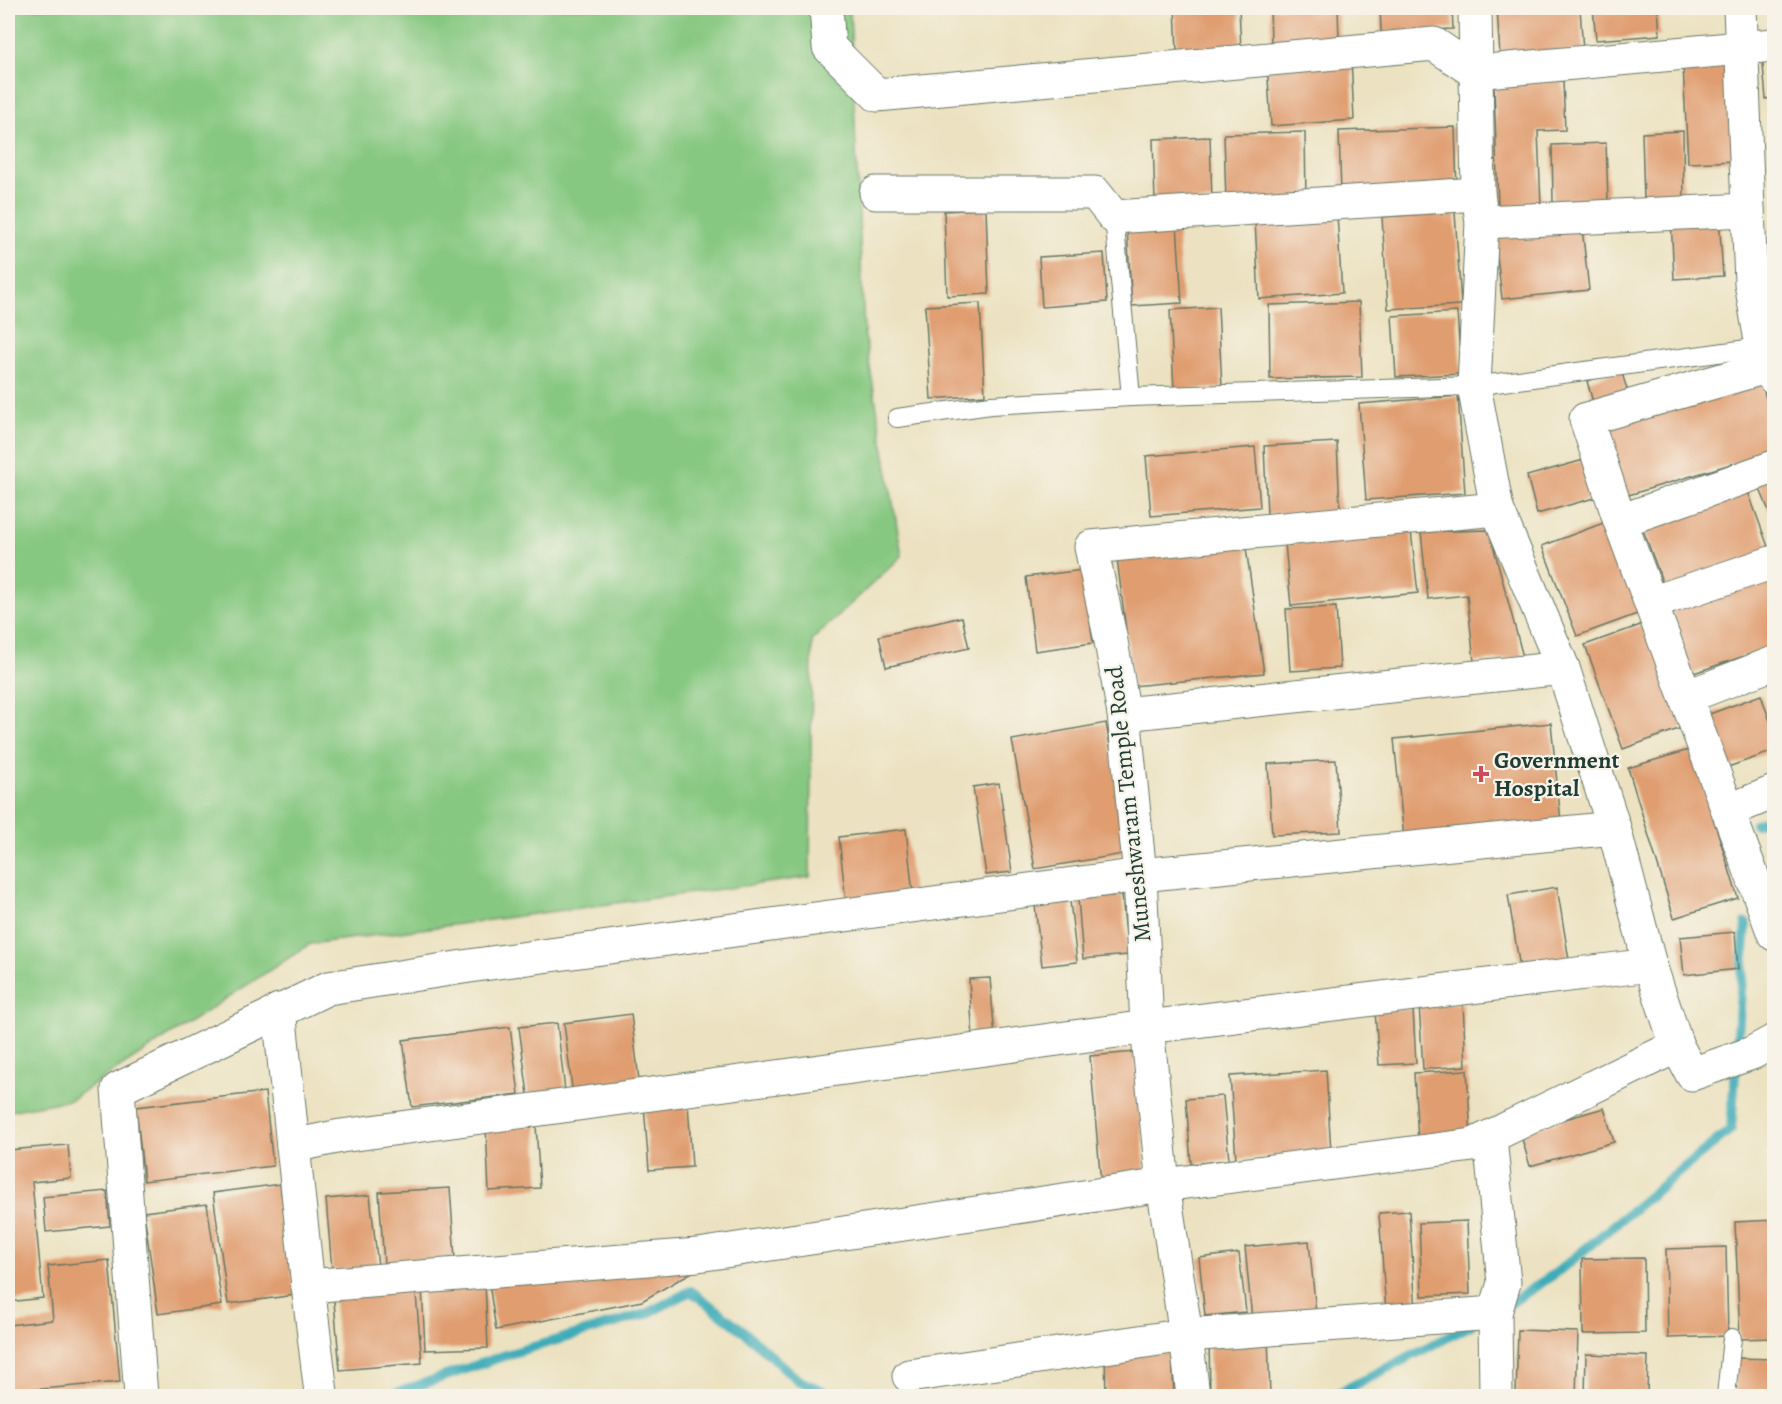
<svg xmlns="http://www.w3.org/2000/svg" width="1782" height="1404" font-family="Alegreya,serif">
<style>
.green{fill:#86c881;stroke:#52825a;stroke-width:1.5}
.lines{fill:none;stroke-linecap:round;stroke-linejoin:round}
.stream{stroke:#3cacb8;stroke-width:10}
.building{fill:#e09d70}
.lane-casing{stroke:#677765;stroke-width:20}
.street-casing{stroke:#677765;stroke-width:35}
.lane{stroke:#fff;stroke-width:18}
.street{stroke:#fff;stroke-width:33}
.poi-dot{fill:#d1495b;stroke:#f7f3e8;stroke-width:2}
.labels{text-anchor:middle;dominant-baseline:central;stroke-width:4.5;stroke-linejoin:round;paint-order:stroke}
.poi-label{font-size:24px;font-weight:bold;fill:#1f3d34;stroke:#f7f3e8;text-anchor:start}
.street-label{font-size:24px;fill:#1f3d34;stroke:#f7f3e8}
</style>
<rect width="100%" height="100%" fill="#f7f3e8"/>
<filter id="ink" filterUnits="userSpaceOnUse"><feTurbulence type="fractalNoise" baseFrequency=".0167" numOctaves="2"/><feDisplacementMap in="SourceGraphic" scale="12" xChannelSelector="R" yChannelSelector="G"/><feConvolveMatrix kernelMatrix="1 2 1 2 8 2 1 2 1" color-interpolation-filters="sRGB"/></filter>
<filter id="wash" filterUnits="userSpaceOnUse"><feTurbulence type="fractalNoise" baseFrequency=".008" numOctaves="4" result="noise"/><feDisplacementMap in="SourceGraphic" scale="24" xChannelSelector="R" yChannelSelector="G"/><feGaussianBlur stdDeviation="1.35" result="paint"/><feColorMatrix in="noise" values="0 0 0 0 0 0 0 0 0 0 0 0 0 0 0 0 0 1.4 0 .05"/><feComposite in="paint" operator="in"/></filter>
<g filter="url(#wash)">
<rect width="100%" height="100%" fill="#ece2c1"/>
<polygon class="green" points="8,8 850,8 864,332 902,556 812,640 810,877 310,944 70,1100 8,1111"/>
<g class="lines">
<g class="stream">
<polyline points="1755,824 1774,816"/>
<polyline points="1506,1306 1556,1273 1731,1129 1746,923"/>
<polyline points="388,1396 509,1354 646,1314 691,1291 741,1329 798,1380 834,1396"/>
<polyline points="1333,1396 1471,1325"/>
</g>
</g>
<g id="blocks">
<g class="building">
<polygon points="1175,8 1239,8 1241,49 1177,52"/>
<polygon points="1270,8 1338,8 1339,40 1271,42"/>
<polygon points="1380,8 1452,8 1453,29 1381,32"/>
<polygon points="1497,8 1580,8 1583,51 1500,56"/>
<polygon points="1593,8 1658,8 1660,35 1596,40"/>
<polygon points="1774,52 1774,98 1766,99 1762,53"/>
<polygon points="1351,57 1354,120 1271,126 1267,62"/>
<polygon points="1733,64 1738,161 1688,163 1683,66"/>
<polygon points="1563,81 1565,130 1538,131 1541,206 1498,207 1494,84"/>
<polygon points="1455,127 1457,191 1341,194 1339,131"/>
<polygon points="1683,131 1684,201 1644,201 1642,133"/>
<polygon points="1305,132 1306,201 1226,203 1224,134"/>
<polygon points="1210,137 1212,201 1155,203 1153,139"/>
<polygon points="1606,143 1608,201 1553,203 1552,145"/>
<polygon points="986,209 989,294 947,296 944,211"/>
<polygon points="1455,212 1461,305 1388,309 1382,217"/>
<polygon points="1337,215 1342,293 1259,299 1255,220"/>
<polygon points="1719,216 1723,276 1674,279 1671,219"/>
<polygon points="1177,224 1182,303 1132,306 1127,228"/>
<polygon points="1582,228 1589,290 1502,299 1495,238"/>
<polygon points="1104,253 1107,302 1042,307 1039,257"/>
<polygon points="1359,302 1362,377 1270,379 1269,305"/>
<polygon points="980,303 985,395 931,399 925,306"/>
<polygon points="1218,307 1222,388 1174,390 1170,310"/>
<polygon points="1457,312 1461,374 1396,377 1392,316"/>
<polygon points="1621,370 1631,402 1596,413 1587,381"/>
<polygon points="1759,375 1774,425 1774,451 1622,497 1600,423"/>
<polygon points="1458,396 1465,493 1366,500 1359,404"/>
<polygon points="1337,442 1340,511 1267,514 1264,446"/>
<polygon points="1255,447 1260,507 1151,516 1146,456"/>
<polygon points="1594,457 1605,495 1537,514 1527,476"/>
<polygon points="1774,475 1774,523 1757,482"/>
<polygon points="1746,486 1771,555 1666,592 1641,524"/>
<polygon points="1614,519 1648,610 1577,636 1542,546"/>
<polygon points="1489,530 1523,657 1474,662 1467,595 1428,599 1421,532"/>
<polygon points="1411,531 1418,593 1291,606 1285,544"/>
<polygon points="1244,534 1264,673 1133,686 1117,558"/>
<polygon points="1083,570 1093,643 1035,651 1026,577"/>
<polygon points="1774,570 1774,646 1685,676 1661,608"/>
<polygon points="1336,607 1340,668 1290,671 1286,609"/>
<polygon points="962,617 969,648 886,667 879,636"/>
<polygon points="1646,623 1684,727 1623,749 1585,645"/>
<polygon points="1761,695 1774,733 1774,751 1725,768 1707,715"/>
<polygon points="1106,723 1129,853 1035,869 1012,740"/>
<polygon points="1551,723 1561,822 1404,838 1394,739"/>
<polygon points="1692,749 1738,898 1674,918 1628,768"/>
<polygon points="1336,760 1341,832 1272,835 1268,764"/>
<polygon points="999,783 1012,872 986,875 973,787"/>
<polygon points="906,829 913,895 846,903 839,837"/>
<polygon points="1557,887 1569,960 1520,968 1508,895"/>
<polygon points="1122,895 1128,955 1083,959 1078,899"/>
<polygon points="1070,901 1077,962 1042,966 1035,905"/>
<polygon points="1735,932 1738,969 1684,975 1680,937"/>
<polygon points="990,978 995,1038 973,1039 969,979"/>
<polygon points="1463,1003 1466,1066 1423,1069 1419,1005"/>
<polygon points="1413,1009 1416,1063 1379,1065 1375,1011"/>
<polygon points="631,1014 639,1080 572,1088 564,1023"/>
<polygon points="557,1023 565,1091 528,1095 519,1027"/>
<polygon points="510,1027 519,1094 412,1107 403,1040"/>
<polygon points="1135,1052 1146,1180 1101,1184 1090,1056"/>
<polygon points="1326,1070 1331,1152 1236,1159 1230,1076"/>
<polygon points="1467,1070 1471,1137 1418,1140 1414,1073"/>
<polygon points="265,1092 273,1166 144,1181 136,1107"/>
<polygon points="1223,1096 1229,1160 1191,1164 1186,1099"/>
<polygon points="688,1102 692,1167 649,1170 644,1105"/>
<polygon points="1604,1108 1614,1142 1530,1166 1520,1132"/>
<polygon points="536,1125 540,1188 489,1191 486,1128"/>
<polygon points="68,1145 71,1178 32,1182 43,1298 8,1302 8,1150"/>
<polygon points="280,1184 295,1295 228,1304 213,1193"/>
<polygon points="450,1188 455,1259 384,1264 379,1192"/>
<polygon points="107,1191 110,1226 46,1232 43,1197"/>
<polygon points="370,1195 378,1266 332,1270 326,1199"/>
<polygon points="207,1204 222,1305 158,1314 144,1212"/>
<polygon points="1409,1211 1416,1310 1386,1312 1379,1213"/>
<polygon points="1774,1220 1774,1338 1740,1339 1735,1222"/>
<polygon points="1467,1221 1470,1294 1422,1296 1419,1223"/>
<polygon points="1309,1241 1316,1313 1252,1319 1245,1247"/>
<polygon points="1726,1247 1728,1336 1668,1338 1666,1249"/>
<polygon points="1239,1253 1246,1312 1205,1316 1199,1258"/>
<polygon points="1644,1258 1645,1333 1583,1334 1582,1259"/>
<polygon points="109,1260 120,1382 8,1392 8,1325 53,1320 48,1266"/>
<polygon points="713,1260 642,1301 496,1330 488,1277"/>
<polygon points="485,1282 488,1348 425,1350 422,1285"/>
<polygon points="415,1283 422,1363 340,1370 333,1290"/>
<polygon points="1518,1330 1578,1332 1576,1396 1516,1396"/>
<polygon points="1268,1336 1270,1396 1210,1396 1209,1337"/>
<polygon points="1172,1352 1174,1396 1106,1396 1105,1355"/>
<polygon points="1586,1354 1648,1356 1647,1396 1585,1396"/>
<polygon points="1734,1358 1774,1359 1774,1396 1735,1396"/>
</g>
</g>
</g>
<g filter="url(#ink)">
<use href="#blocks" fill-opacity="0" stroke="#677765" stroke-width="1.5"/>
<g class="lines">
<defs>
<g id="lane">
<polyline points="1114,217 1131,397"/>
<polyline points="897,418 991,405 1131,397 1474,386 1762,347"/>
<polyline points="1726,1396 1732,1338"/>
</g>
<g id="street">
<polyline points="826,8 829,47 877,95 1434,44 1475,72 1774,45"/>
<polyline points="1475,8 1478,194 1482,222 1474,386 1497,509 1563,668 1614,828 1650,965 1677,1046 1692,1074 1752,1053 1774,1041"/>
<polyline points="1740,8 1751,283 1762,347 1774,378"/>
<polyline points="876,193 1095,193 1114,217 1478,194"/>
<polyline points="1482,222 1748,210"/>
<polyline points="1770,366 1586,419 1620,521 1774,934"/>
<polyline points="1620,521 1774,467"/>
<polyline points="1651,603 1774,562"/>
<polyline points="1686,697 1774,663"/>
<polyline points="1124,714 1563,668"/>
<polyline points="1728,811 1774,792"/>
<polyline points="279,1010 293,1146"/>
<polyline points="1490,1137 1504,1283 1495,1313 1496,1396"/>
<polyline points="308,1286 293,1146 341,1136 1147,1027 1650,965"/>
<polyline points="909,1376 1186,1335 1495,1313"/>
<polyline points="321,1393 308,1286 698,1255 1163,1185 1473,1145 1677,1046"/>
<polyline points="141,1396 118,1089 328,988 476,965 1140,875 1614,828"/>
<polyline points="1193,1396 1186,1335 1163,1185 1147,1027 1140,875 1124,714 1110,636 1091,547 1497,509"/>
</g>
</defs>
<use href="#lane" class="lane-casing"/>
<use href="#street" class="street-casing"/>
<use href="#lane" class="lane"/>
<use href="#street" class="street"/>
</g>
</g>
<path class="poi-dot" d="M1478 765h6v6h6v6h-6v6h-6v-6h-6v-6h6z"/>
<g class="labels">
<g class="poi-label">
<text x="1494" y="760">Government<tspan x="1494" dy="28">Hospital</tspan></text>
</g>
<g class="street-label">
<text transform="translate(1128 804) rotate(-96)">Muneshwaram Temple Road</text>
</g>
</g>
<rect width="1782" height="1404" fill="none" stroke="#f7f3e8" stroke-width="30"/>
</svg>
